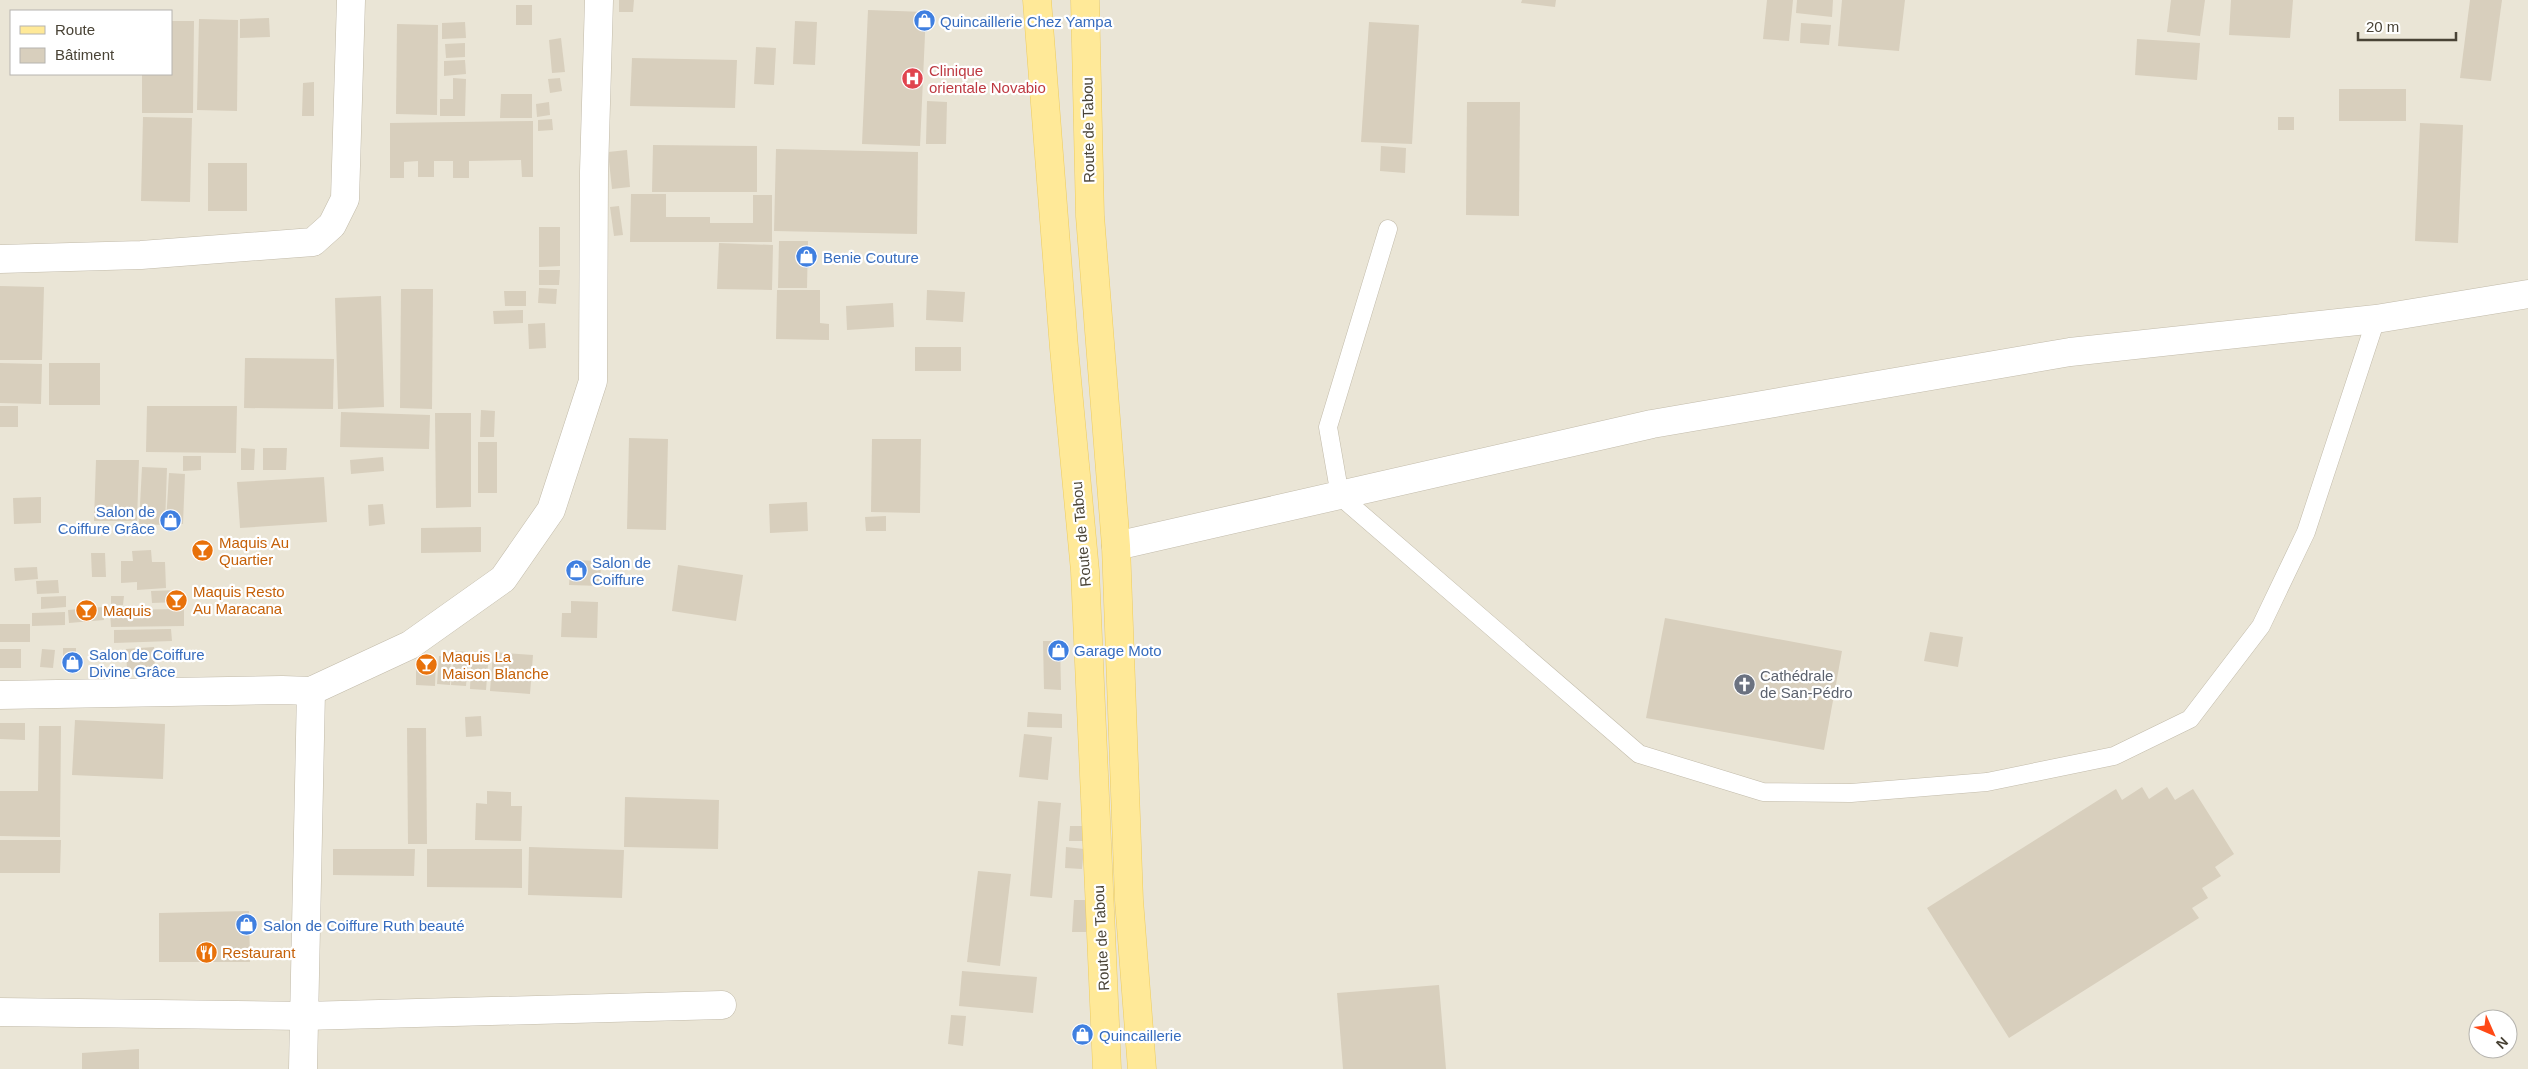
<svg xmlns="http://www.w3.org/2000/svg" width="2528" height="1069" font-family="Helvetica,sans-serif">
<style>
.residential{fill:#eae5d6;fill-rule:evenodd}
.building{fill:#d8cfbd}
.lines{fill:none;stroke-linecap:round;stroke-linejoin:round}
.service-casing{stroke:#c2bbaa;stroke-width:19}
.minor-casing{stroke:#c2bbaa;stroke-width:29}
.primary-casing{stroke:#edcc5f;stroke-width:29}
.service{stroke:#fff;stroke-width:18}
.minor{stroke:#fff;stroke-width:28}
.primary{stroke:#ffe998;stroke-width:28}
.labels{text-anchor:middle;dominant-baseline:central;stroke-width:4.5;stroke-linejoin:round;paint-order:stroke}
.shop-label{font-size:15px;fill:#366cbe;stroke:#fff;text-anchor:start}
.health-label{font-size:15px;fill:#be3a42;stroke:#fff;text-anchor:start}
.street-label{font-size:15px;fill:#494336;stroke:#fff}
.food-label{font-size:15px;fill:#c56008;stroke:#fff;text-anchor:start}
.worship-label{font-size:15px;fill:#5b616d;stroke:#fff;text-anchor:start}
</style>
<rect width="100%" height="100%" fill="#f5f2e8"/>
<path class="residential" d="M0,0h2528v1069h-2528zM11,11h160v63h-160zM2478,1019h30v30h-30z"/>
<g class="building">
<polygon points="619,0 634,0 633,12 619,12"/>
<polygon points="1522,0 1556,0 1555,7 1521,3"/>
<polygon points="1767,0 1793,0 1789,41 1763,39"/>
<polygon points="1797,0 1833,0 1832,17 1796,13"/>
<polygon points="1842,0 1905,0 1899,51 1838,46"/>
<polygon points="2171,0 2205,0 2200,36 2167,32"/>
<polygon points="2231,0 2293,0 2290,38 2229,35"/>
<polygon points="2470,0 2502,0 2491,81 2460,78"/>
<rect x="516" y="5" width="16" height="20"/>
<polygon points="868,10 926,12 920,146 862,144"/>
<polygon points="269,18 270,37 240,38 240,19"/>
<polygon points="199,19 238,20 237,111 197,110"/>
<polygon points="171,21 194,21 193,113 142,113 142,74 171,74"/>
<polygon points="795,21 817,22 815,65 793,64"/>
<polygon points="465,22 466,38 442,39 442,23"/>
<polygon points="1369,22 1419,25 1412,144 1361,142"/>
<polygon points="1801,23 1831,25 1829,45 1800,43"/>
<polygon points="397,24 438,25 437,115 396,114"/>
<polygon points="561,38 565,72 552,73 549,40"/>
<polygon points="2137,39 2200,43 2197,80 2135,75"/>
<polygon points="465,43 465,57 446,58 445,44"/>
<polygon points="756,47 776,48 774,85 754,84"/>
<polygon points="632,58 737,60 735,108 630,106"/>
<polygon points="465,60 466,74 444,76 444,61"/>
<polygon points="453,78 466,79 465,116 440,116 440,99 453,99"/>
<polygon points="560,78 562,91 550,93 548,79"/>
<polygon points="314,82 314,116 302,116 303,83"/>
<rect x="2339" y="89" width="67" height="32"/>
<polygon points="501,94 532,94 532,118 500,118"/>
<polygon points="927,101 947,102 946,144 926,144"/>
<polygon points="549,102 550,115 537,117 536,104"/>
<polygon points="1467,102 1520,102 1519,216 1466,215"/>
<polygon points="143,117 192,118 190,202 141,201"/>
<rect x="2278" y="117" width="16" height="13"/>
<polygon points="552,119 553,130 538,131 538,120"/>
<polygon points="533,121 533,177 522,177 521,160 469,161 469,178 453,178 453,161 434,161 434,177 418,177 418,161 404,162 404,178 390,178 390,123"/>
<polygon points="2420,123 2463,125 2458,243 2415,241"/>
<polygon points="653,145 757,146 757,192 652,192"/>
<polygon points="1381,146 1406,148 1405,173 1380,171"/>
<polygon points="776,149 918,152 917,234 774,231"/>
<polygon points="627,150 630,187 612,189 608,152"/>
<rect x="208" y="163" width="39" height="48"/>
<polygon points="631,194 666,194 666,217 710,217 710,223 753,223 753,195 772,195 772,242 630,242"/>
<polygon points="619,206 623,235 614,236 610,207"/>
<polygon points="539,227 560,227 560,266 539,267"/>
<polygon points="779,241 808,241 807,288 778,288"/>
<polygon points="719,243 773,245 772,290 717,289"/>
<polygon points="539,270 560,270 559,285 539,285"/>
<polygon points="0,286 44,287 42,360 0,360"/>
<polygon points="539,288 557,289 556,304 538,303"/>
<polygon points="401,289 433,289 432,409 400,408"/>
<polygon points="777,290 820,290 820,323 829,324 829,340 776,339"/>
<polygon points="927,290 965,292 963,322 926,320"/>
<polygon points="504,291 526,291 526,306 505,306"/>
<polygon points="381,296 384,407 338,409 335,298"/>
<polygon points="893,303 894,327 847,330 846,306"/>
<polygon points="523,310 523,323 494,324 493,311"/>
<polygon points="545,323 546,348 529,349 528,324"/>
<rect x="915" y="347" width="46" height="24"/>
<polygon points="245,358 334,359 333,409 244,408"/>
<polygon points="0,363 42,364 41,404 0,403"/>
<rect x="49" y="363" width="51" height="42"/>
<rect x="0" y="406" width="18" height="21"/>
<polygon points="147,406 237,406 236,453 146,452"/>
<polygon points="481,410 495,411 494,437 480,437"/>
<polygon points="341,412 430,415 429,449 340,447"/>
<polygon points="435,413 471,413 471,507 436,508"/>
<polygon points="629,438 668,439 666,530 627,529"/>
<polygon points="872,439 921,439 920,513 871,512"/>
<rect x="478" y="442" width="19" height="51"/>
<polygon points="241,448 255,449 254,470 241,470"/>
<polygon points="263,448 287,448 286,470 263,470"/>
<polygon points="183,456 201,456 201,470 183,471"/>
<polygon points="383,457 384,471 351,474 350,460"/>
<polygon points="96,460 139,460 137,521 94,521"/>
<polygon points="142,467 167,468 165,525 139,524"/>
<polygon points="169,473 185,474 183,524 166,523"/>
<polygon points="324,477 327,522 240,528 237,482"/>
<polygon points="41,497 41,523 14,524 13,498"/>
<polygon points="807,502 808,531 770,533 769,504"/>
<polygon points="383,504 385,524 369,526 368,505"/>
<polygon points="886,516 886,531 866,531 865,517"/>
<polygon points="481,527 481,552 421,553 421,528"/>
<polygon points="151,550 152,562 165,562 166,588 137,590 137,582 121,583 121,561 133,561 132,551"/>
<polygon points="91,553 105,553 106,577 92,577"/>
<polygon points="571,560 601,561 600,586 569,585"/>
<polygon points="678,565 743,575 736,621 672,611"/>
<polygon points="37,567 38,579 15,581 14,568"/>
<polygon points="58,580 59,593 37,594 36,581"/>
<polygon points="178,590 179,602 152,603 151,591"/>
<polygon points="66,596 66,607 41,609 41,597"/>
<polygon points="111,596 124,596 123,605 111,605"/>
<polygon points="571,601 598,602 597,638 561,637 562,613 571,613"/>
<polygon points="103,607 104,620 69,623 68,610"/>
<polygon points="184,609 184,626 111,627 110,610"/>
<polygon points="65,612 65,625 32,626 32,613"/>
<polygon points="1665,618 1842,651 1824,750 1646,718"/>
<rect x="0" y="624" width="30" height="18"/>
<polygon points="171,629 172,641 114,643 114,630"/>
<polygon points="1930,632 1963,637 1958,667 1924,661"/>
<polygon points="1043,641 1060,641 1061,690 1044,689"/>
<polygon points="154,647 155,669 127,670 126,649"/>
<polygon points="63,648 76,648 76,667 63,668"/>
<rect x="0" y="649" width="21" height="19"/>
<polygon points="42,649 55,650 53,668 40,667"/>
<polygon points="454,651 469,652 466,686 451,685"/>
<polygon points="493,652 533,655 530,694 490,691"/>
<polygon points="439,656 451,657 450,685 437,684"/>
<polygon points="420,659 436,660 435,686 416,685 416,669 420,670"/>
<polygon points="471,664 488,665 486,690 470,689"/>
<polygon points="1028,712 1062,714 1062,728 1027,727"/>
<polygon points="481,716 482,736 466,737 465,717"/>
<polygon points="75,720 165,724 163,779 72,775"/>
<polygon points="0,723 25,723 25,740 0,739"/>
<polygon points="39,726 61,726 60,837 0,836 0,791 38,791"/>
<polygon points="407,728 426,728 427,844 408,844"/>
<polygon points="1024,734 1052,737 1048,780 1019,777"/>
<polygon points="2142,787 2149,799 2167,787 2175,800 2193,789 2234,854 2215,867 2221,876 2202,888 2208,898 2192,908 2199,918 2009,1038 1927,908 2116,789 2122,800"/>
<polygon points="487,791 511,792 511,806 522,806 521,841 475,840 476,803 487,804"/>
<polygon points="625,797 719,800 718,849 624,847"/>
<polygon points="1038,801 1061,803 1052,898 1030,896"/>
<polygon points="1070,826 1085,826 1085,841 1069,841"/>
<polygon points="0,840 61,840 60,873 0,873"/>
<polygon points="529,847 624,850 622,898 528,895"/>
<polygon points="1066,847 1084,849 1082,869 1065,868"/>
<polygon points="333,849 415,849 414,876 333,875"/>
<polygon points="427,849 522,849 522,888 427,887"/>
<polygon points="978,871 1011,874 1000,966 967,962"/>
<polygon points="1074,900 1088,900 1086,932 1072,932"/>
<polygon points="249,911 250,962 159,962 159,913"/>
<polygon points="962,971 1037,977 1033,1013 959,1006"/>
<polygon points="1439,985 1446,1069 1343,1069 1337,993"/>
<polygon points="951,1015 966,1016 963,1046 948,1044"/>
<polygon points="139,1049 139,1069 82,1069 82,1053"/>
</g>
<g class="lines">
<defs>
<polyline id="service" points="1388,229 1328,427 1340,496 1639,754 1763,792 1851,793 1987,782 2114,756 2190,719 2261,626 2306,532 2376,319"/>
<g id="minor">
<polyline points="0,259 141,255 313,242 332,225 345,199 351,0"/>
<polyline points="1116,546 1652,424 2070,352 2376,319 2528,294"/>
<polyline points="0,695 282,690 311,691 410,645 503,579 551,510 593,381 594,172 599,0"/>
<polyline points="0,1012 304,1016 722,1005"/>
<polyline points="303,1069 311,691"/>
</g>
<g id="primary">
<polyline points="1037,0 1064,348 1085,571 1107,1069"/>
<polyline points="1085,0 1090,216 1116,546 1129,900 1142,1069"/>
</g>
</defs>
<use href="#service" class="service-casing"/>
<use href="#minor" class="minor-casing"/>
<use href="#primary" class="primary-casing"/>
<use href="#service" class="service"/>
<use href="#minor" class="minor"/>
<use href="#primary" class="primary"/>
</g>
<defs>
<symbol id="shop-disc" viewBox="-11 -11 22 22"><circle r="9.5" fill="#3f7fe0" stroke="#fff"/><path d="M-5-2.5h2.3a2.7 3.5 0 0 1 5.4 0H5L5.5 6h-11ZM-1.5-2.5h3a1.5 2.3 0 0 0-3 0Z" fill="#fff"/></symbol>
<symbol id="hospital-disc" viewBox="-11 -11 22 22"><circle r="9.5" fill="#e0444e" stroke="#fff"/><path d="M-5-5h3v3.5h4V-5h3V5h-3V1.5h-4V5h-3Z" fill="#fff"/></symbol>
<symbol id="bar-disc" viewBox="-11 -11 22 22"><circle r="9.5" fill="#e8710a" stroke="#fff"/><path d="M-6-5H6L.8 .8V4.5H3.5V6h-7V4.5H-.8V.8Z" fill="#fff"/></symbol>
<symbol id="church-disc" viewBox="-11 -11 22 22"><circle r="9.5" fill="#6b7280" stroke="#fff"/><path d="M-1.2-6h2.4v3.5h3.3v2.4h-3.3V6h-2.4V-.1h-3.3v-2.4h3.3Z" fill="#fff"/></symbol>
<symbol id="restaurant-disc" viewBox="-11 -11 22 22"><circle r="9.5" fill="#e8710a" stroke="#fff"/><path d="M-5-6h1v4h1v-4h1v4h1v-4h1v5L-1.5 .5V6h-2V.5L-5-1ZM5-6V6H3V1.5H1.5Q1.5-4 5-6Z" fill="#fff"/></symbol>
</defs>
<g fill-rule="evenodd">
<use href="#shop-disc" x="912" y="8" width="25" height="25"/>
<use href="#hospital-disc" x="900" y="66" width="25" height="25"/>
<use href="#shop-disc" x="794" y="244" width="25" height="25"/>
<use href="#shop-disc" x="158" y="508" width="25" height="25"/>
<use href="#bar-disc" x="190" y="538" width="25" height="25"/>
<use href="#shop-disc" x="564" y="558" width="25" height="25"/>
<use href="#bar-disc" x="164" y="588" width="25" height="25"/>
<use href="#bar-disc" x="74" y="598" width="25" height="25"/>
<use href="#shop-disc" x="1046" y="638" width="25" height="25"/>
<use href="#shop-disc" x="60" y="650" width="25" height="25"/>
<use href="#bar-disc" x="414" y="652" width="25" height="25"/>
<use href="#church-disc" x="1732" y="672" width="25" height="25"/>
<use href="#shop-disc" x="234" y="912" width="25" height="25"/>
<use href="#restaurant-disc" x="194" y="940" width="25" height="25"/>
<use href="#shop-disc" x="1070" y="1022" width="25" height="25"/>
</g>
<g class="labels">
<g class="shop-label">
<text x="940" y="21">Quincaillerie Chez Yampa</text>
<text x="823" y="257">Benie Couture</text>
<text x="155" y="511" text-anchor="end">Salon de<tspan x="155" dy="17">Coiffure Grâce</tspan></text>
<text x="592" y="562">Salon de<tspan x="592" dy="17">Coiffure</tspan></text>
<text x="1074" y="650">Garage Moto</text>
<text x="89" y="654">Salon de Coiffure<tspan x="89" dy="17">Divine Grâce</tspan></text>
<text x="263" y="925">Salon de Coiffure Ruth beauté</text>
<text x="1099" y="1035">Quincaillerie</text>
</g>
<g class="health-label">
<text x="929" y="70">Clinique<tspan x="929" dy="17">orientale Novabio</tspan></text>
</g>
<g class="street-label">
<text transform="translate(1088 130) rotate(-91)">Route de Tabou</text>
<text transform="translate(1081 534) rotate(-95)">Route de Tabou</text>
<text transform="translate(1101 938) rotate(-93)">Route de Tabou</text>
</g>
<g class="food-label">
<text x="219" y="542">Maquis Au<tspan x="219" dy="17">Quartier</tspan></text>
<text x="193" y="591">Maquis Resto<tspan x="193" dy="17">Au Maracana</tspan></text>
<text x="103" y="610">Maquis</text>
<text x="442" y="656">Maquis La<tspan x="442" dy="17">Maison Blanche</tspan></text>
<text x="222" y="952">Restaurant</text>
</g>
<g class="worship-label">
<text x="1760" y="675">Cathédrale<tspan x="1760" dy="17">de San-Pédro</tspan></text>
</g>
</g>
<rect x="10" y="10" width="162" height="65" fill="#ffffff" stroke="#b6b4af"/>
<rect x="20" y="26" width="25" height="8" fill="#ffe998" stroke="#b6b4af"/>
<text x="55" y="35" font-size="15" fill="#494336">Route</text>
<rect x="20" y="48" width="25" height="15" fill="#d8cfbd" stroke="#b6b4af"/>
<text x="55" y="60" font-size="15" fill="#494336">Bâtiment</text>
<g transform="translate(2493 1034) rotate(135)"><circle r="24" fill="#ffffff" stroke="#b6b4af"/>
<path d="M0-4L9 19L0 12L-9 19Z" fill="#ff4916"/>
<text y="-8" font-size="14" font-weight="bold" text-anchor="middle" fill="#494336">N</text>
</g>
<path d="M2358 32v8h98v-8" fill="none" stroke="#494336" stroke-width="2.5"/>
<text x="2366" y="32" font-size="15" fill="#494336" stroke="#ffffff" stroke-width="4" paint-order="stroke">20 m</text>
</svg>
